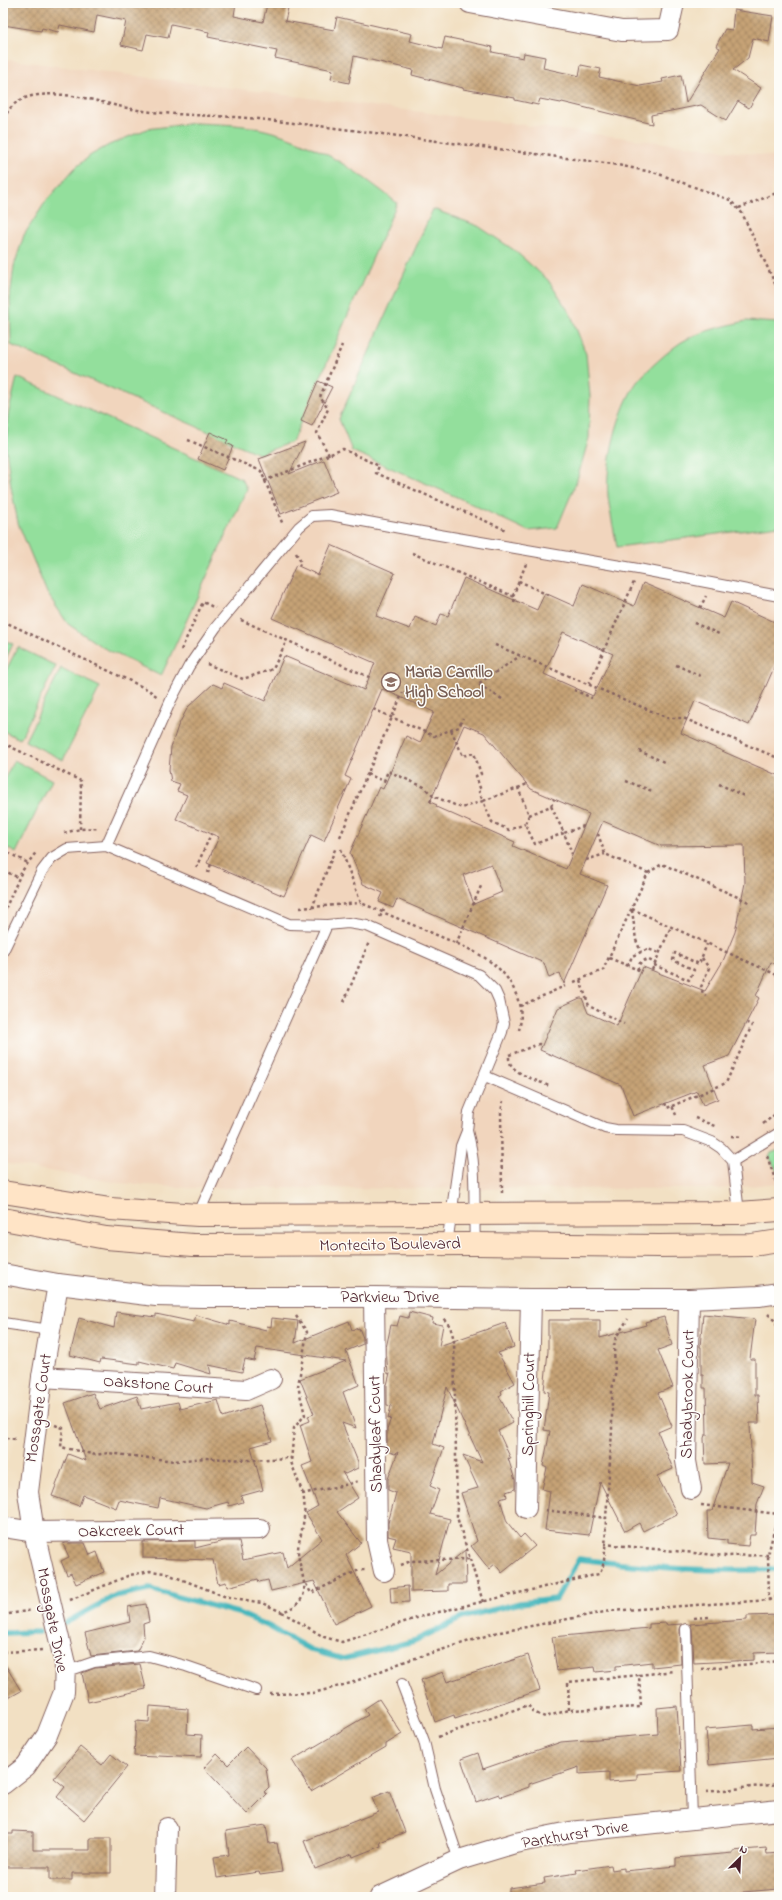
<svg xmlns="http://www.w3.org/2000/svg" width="782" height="1900" font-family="'Indie Flower',sans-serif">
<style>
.built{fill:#f1d5bd}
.grass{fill:url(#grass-tufts);stroke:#6e7f64}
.pitch{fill:#93df9c;stroke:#6e7f64}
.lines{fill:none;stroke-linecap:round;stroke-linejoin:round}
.stream{stroke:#47b7bd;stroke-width:5.5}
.building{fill:url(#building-cross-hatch);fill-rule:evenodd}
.service-casing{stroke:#856360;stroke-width:12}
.minor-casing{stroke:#856360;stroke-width:22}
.secondary-casing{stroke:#856360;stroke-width:24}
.path{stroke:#856360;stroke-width:2.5;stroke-dasharray:3 3;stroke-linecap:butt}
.service{stroke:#fff;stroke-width:10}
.minor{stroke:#fff;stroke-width:20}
.secondary{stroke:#ffe4c6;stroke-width:22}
.labels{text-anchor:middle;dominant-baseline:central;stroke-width:3;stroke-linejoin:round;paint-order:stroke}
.education-label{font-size:17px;font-weight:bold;fill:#785e54;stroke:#fdfcf7;text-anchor:start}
.street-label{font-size:17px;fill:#4a1f2b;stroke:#fdfcf7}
</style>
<defs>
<pattern id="grass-tufts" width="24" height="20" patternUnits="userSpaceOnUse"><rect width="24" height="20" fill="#93df9c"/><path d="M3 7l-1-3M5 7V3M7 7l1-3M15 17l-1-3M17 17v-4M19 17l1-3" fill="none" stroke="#80bf87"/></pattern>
<pattern id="building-cross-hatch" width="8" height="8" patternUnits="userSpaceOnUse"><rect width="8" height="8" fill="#c6a376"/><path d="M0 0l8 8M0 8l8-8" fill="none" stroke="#a38461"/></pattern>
</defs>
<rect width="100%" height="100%" fill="#fdfcf7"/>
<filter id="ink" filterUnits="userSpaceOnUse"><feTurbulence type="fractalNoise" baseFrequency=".025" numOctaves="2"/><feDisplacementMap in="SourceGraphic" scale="8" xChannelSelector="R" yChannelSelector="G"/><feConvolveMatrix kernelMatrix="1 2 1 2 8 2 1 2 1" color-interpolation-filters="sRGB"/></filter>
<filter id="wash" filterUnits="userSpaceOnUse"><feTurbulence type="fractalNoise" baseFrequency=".012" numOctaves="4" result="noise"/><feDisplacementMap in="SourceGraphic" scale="16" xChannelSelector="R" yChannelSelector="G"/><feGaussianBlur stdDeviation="0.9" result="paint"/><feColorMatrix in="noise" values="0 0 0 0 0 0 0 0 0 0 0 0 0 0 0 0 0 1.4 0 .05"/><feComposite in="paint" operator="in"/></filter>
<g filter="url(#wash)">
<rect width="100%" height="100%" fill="#f2e0c3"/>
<polygon class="built" points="3,59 776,157 770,201 779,201 779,1183 719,1189 189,1188 119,1183 3,1163"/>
<polygon class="grass" points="779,1150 779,1183 778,1174 769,1156 771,1153"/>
<g class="pitch">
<path d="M195,123c20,1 42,1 61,5 54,11 99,41 141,75l-105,239 -33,12 -248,-109 -1,-47 4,-32 10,-31 22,-34 28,-32 17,-14 18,-10 38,-16z"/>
<polygon points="433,209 478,226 514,250 548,280 571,315 586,354 590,396 589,438 576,483 557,528 528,531 459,498 352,451 339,419"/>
<path d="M746,321l33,2v203l-162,21c-3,-17 -7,-34 -9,-51 -3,-33 10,-87 29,-114 10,-12 30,-30 43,-39 19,-12 45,-17 66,-22z"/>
<polygon points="17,377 242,479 247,489 161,676 102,647 68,624 47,593 18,523 11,487 6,448 8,415"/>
<polygon points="3,640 13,644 3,664"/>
<polygon points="18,647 56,666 20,739 3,731 3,676"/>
<polygon points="61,668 100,687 63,760 25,741"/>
<polygon points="14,760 52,780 16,853 3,846 3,782"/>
</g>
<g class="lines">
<g class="stream">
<path d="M65,1623l50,-27 34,-7 89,24 30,13 43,24 32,9 71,-18 50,-24 56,-14 36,-4 23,-40c67,8 132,14 200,10"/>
<polyline points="3,1633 38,1632"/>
</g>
</g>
<g id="blocks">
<g class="building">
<polygon points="3,3 236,3 234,16 263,22 267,4 288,8 285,21 334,30 337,17 412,34 410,41 442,49 445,37 493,47 492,52 523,58 524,53 545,57 543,68 579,76 581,65 601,69 599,77 640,86 663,82 662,79 681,75 686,103 720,48 716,46 725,29 732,30 734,10 773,16 769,42 753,38 748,58 733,70 761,88 749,108 738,101 726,121 701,105 651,115 652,124 562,102 561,103 540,99 538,105 515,100 515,98 463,89 463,88 412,75 413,70 354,56 349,83 331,79 333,70 275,58 277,51 208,37 209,32 171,24 168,38 147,34 143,50 121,45 126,21 97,15 94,32 60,25 58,32 42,28 41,31 3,25"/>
<polygon points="318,381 332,387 312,426 301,421"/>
<polygon points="210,432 228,440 226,443 233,446 223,470 198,459"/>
<polygon points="305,442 289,474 324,460 337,492 281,514 259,459"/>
<path d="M331,545l64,28 -19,43 34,13 5,-12 21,9 5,-12 7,2 16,-38 73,32 8,-17 29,13 9,-22 51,22 9,-23 81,35 7,-16 48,22v32l-30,69 -54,-24 -14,32 98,43v190l-8,-4 -15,34 3,2 -30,58 -24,9 13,34 -15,6 -6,-14 -64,25 -12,-31 -81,-35 18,-42 22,-10h2l6,15 29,13 26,-59 62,24 18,-30 12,-29 10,-49 -1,-38 -83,1 -58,-25 -23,53 27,11 -43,99 -4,-11 -11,5 -5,-15 -147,-64 -4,9 -14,-6 4,-9 -20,-9 -13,-31 29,-66 4,2 23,-53 14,7 14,-31 -52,-23 -37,87 6,3 -27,62 -13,-6 -27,61 -77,-33 12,-26 -43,-18 11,-24 -10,-4 3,-7 -9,-3 -2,-11 2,-23 7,-21 10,-19 25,-23 9,4 2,-5 41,18 19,-45 80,34 11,-27 -103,-45 24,-53 22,10zM563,632l50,22 -20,42 -49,-22zM464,725l20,8 47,56 58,25 -23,55 -53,-23 2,-4 -79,-35 1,-2 -7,-3zM491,864l11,28 -28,12 -11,-29z"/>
<polygon points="116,1312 156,1317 156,1314 194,1322 196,1315 230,1325 230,1321 266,1330 267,1326 271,1327 272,1318 298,1321 295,1343 349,1321 352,1330 359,1328 363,1338 363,1344 346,1351 359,1385 343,1392 356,1428 342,1423 358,1462 358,1468 345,1474 342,1472 358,1498 337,1512 361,1543 346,1555 371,1606 334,1624 314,1581 271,1591 268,1580 259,1582 258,1579 227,1587 226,1582 218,1584 213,1560 143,1558 143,1542 195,1541 195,1548 224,1541 239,1541 243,1560 283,1552 287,1568 322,1539 306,1513 318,1506 302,1466 312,1462 300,1425 310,1421 308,1416 314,1414 300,1379 346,1361 257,1348 254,1361 245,1359 242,1372 209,1365 211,1374 175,1363 173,1369 139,1361 139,1364 101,1359 100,1363 70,1355 79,1318 114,1328"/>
<polygon points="409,1312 433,1318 432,1323 443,1325 439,1346 505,1323 514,1347 498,1353 515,1383 501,1391 502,1394 499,1396 513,1423 498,1431 511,1459 508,1458 515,1480 515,1489 506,1492 507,1497 500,1499 507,1522 520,1538 524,1534 535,1546 502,1573 495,1564 489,1569 471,1546 477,1541 461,1493 478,1488 463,1455 482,1462 447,1387 433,1444 444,1448 430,1486 439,1490 430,1514 450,1519 435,1575 465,1550 466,1584 448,1584 448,1591 411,1592 411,1551 393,1547 396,1538 388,1536 388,1523 396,1493 388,1490 388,1479 398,1452 395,1454 387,1451 387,1430 391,1418 388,1419 391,1406 387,1405 387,1385 390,1373 388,1374 386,1348 391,1325 397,1326 400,1316 408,1318"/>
<polygon points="703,1314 755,1319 750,1359 755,1359 755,1395 758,1395 759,1423 750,1423 752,1482 764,1486 757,1504 755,1535 750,1535 748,1546 727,1544 727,1540 708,1538 707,1511 712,1511 728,1463 705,1464 704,1438 705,1435 707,1435 706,1388 703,1388 703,1375 701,1375 701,1347 700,1347"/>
<polygon points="664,1317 672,1345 658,1350 673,1387 658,1393 672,1426 658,1432 673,1469 657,1476 677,1514 643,1531 639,1523 625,1531 600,1482 589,1535 545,1530 550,1491 542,1489 547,1468 543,1466 550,1431 544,1430 549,1392 544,1391 548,1351 548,1320 600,1320 600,1338 646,1325 645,1322"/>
<polygon points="93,1393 100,1409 137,1396 141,1409 178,1402 180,1409 218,1400 223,1417 260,1405 272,1441 251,1447 263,1490 241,1496 243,1502 229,1506 228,1502 206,1508 160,1498 158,1508 119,1500 116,1508 83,1495 79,1506 52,1496 68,1454 86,1461 65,1403"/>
<polygon points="66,1543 85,1543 90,1555 97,1552 104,1572 76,1584 71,1573 67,1575 61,1561 69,1557 63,1544"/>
<polygon points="408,1586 409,1602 391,1603 390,1588"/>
<polygon points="146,1604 149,1622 143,1624 144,1637 137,1651 91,1656 85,1633 130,1622 128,1607"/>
<polygon points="779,1615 779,1652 754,1653 754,1660 694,1663 692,1629 690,1624 747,1620 747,1616"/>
<polygon points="666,1623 667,1625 682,1624 680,1629 681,1664 652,1667 652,1662 616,1666 616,1670 596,1672 595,1667 557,1671 552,1637 649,1628 649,1624"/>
<polygon points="528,1655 540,1690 455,1719 454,1715 435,1722 421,1680 443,1672 447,1682"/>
<polygon points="3,1661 21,1691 3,1701"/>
<polygon points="140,1664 146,1689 88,1702 82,1673 95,1668"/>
<polygon points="379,1699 402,1734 386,1744 386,1747 311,1791 292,1760 368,1715 364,1709"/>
<polygon points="150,1706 188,1709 187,1734 202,1735 201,1757 158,1755 158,1757 134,1756 136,1721 149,1722"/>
<polygon points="677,1706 681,1771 637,1774 637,1780 609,1782 609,1772 579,1774 579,1767 529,1784 529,1787 501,1797 499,1794 476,1802 461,1759 478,1753 483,1769 561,1742 658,1734 657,1708"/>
<polygon points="753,1725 753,1729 779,1727 779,1758 709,1765 706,1729"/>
<polygon points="80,1747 102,1765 111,1754 127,1767 84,1820 57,1797 65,1787 54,1778"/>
<polygon points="246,1747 266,1768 269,1787 264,1792 267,1794 247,1814 204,1768 217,1754 228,1765"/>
<polygon points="389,1791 405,1832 380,1842 381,1846 353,1857 352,1854 315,1869 304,1841 378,1812 372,1798"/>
<polygon points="266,1825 269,1844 277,1843 282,1872 260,1875 259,1872 217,1878 214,1857 229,1855 226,1831"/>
<polygon points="13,1831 33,1832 33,1850 90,1850 90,1838 111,1838 111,1873 72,1873 72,1880 50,1880 50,1867 3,1867 3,1834 13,1834"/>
<polygon points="766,1848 767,1854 779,1853 779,1889 743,1892 743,1897 692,1897 692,1894 660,1897 660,1895 637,1897 509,1897 509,1888 545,1883 544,1878 577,1873 576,1870 611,1865 612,1870 624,1868 624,1871 676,1866 676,1858 733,1853 733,1851"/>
</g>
</g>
</g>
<g filter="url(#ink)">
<use href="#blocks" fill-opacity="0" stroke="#856360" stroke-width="1"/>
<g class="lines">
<defs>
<g id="service">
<polyline points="106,846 171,700 189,666 216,627 299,527 312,516 330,515 422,532 638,569 779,596"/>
<polyline points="3,951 42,871 52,858 67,849 106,846 289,924 327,925 348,923 367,926 479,975 495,991 499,1000 504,1023 502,1032 469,1112 467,1131 461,1146 447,1244"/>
<polyline points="485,1076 605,1128 616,1130 683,1131 712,1142 721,1148 733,1161 739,1213"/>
<path d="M467,1131c11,38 6,74 8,113"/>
<polyline points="733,1161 779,1133"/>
<polyline points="198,1215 327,925"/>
<polyline points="3,1323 50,1330"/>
<polyline points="686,1629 692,1819"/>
<polyline points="65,1672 94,1662 149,1656 186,1666 256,1690"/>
<polyline points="402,1684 424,1741 435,1789 459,1860"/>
</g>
<g id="minor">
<polyline points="470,3 622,31 668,30 674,3"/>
<polyline points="3,1274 58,1284 156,1296 202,1297 374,1297 531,1299 689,1299 759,1296 779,1293"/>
<polyline points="374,1297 377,1540 384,1571"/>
<polyline points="689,1299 686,1461 691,1489"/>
<polyline points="42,1377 246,1390 271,1379"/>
<polyline points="526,1508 531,1299"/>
<polyline points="3,1527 34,1532 260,1529"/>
<polyline points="3,1784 26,1766 47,1735 64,1692 65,1664 34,1532 28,1492 42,1377 58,1284"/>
<polyline points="165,1897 167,1828"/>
<polyline points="380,1897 459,1860 515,1843 570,1832 779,1810"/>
</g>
<g id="secondary">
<polyline points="3,1192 110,1209 198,1215 739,1213 779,1210"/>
<polyline points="3,1219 106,1238 193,1245 475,1244 658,1246 752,1245 779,1241"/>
</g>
</defs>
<use href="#service" class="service-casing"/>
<use href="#minor" class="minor-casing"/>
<use href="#secondary" class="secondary-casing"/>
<g class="path">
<path d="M3,125c3,-19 17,-28 35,-30 38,-4 70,11 106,16 38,5 76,4 114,8 118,13 236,30 355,45l43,9 74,27 12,13 37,79"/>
<polyline points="739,208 779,192"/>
<polyline points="188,440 261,471 283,525"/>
<polyline points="329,455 317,433 328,409 320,397 342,345"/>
<polyline points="264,481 343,449 379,466 376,473 506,530"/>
<polyline points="296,553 301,562 299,566"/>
<polyline points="412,553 515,597 514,602"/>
<polyline points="526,564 519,581 548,595"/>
<polyline points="3,595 5,603 3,611"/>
<polyline points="513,596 519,581"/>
<polyline points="700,608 706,596"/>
<polyline points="241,620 369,677"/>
<polyline points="3,621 147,689 158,697"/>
<polyline points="694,623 719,634"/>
<polyline points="495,645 668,718 683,718 778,758"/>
<polyline points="181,650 203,602 215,608"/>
<polyline points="207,664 243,679 273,669 287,640"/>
<polyline points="676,665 701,676"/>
<polyline points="589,684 634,582"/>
<polyline points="574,690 592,698"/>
<polyline points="502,699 478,684 520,656"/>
<polyline points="373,709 434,736 459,727 463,718"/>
<polyline points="451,730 463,756 474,753 481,774 476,776 481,791 479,792 483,801 518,788 529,815 551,806 564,833 584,826"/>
<polyline points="3,743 81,781 80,829"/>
<polyline points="639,751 664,762"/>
<polyline points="367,774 384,781 388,771 424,787 433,796 462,808 483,801 492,822 509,830 525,824"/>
<polyline points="626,781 652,791"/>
<polyline points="719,784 744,796"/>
<polyline points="518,788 527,784"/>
<polyline points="430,802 433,796"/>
<polyline points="551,806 554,799"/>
<polyline points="529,815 525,824 535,844 564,833 572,854"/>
<polyline points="64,833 80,829 99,828"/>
<polyline points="340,837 403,692"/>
<path d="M341,849l20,54c24,10 47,20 71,30 34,15 72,26 85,64 4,12 5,21 2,33"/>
<polyline points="3,850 28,863"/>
<polyline points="586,860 605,854"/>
<polyline points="196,868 211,834"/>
<polyline points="3,870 19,878"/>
<polyline points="208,873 211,864"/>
<polyline points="648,873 662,864 749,902"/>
<polyline points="300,908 361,903"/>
<polyline points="312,908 336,847"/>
<polyline points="632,909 779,976"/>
<polyline points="632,910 636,940 641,952"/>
<polyline points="3,914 22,871 37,851"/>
<polyline points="380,917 386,905"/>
<polyline points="456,944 481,886"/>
<polyline points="609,958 641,971"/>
<polyline points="702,958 709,968 701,987 703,994 706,996"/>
<polyline points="654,965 689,980 694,970 673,960 675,953 699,964 707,944"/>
<polyline points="628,966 632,956 648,949 659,953"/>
<polyline points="637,970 640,963 647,959 655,963"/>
<polyline points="652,970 671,927"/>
<polyline points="580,980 589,1006 624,1024"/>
<polyline points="574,982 603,970 648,873 605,854 598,834"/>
<polyline points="344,1002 369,942"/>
<polyline points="520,1006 565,986"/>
<polyline points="509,1055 539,1044 542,1045"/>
<path d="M509,1057c-1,16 28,23 40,29"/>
<polyline points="665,1103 667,1108 672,1106 676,1115"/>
<polyline points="672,1106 726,1083 752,1025 747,1023"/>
<polyline points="695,1118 717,1127"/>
<polyline points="763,1124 779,1111"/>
<polyline points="731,1136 742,1137"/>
<polyline points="767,1156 778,1188"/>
<polyline points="502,1193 501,1112 503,1101"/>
<polyline points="768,1314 776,1322 779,1342"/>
<polyline points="296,1316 307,1332 298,1386 305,1415 294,1428 291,1462 303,1494"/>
<polyline points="779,1353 777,1373 779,1404"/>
<polyline points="55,1425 63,1428 61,1447 96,1455 108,1453 175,1461 204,1458 248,1460 291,1458"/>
<polyline points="3,1432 7,1438 15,1439"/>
<polyline points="701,1505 778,1514 779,1511"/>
<polyline points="545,1510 606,1518 612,1431 612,1390 615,1374 614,1346 616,1337 628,1319"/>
<polyline points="604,1544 725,1556 768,1555"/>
<polyline points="470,1559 483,1602"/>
<polyline points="401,1565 411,1561 470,1559 457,1517 454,1340 450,1326 442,1317"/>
<polyline points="306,1584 311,1593 359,1570 365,1570"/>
<path d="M70,1600l60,-25 20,-4 15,2 59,23 38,7 20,9c37,-13 17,-35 16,-62 0,-5 2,-11 3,-16 3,-13 5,-26 2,-40 18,-5 39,-7 55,-13"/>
<polyline points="769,1600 779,1596"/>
<path d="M282,1612l42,25 18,5 84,-27 173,-41c8,-8 6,-43 7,-56"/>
<polyline points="3,1615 32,1610"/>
<polyline points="694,1618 709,1617"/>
<polyline points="3,1652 42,1650"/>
<polyline points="701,1669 779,1661"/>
<polyline points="270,1694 313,1693 351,1683 403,1662 495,1633 610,1611 769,1600 768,1555 778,1514"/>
<polyline points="569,1710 568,1682 639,1675"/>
<polyline points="438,1737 528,1705 533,1712 545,1717 569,1710 641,1707 639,1675 674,1671"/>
<polyline points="706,1792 779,1784"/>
</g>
<use href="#service" class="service"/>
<use href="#minor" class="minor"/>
<use href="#secondary" class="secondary"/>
</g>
</g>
<defs>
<symbol id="school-ring" viewBox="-11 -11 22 22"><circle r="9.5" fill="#fdfcf7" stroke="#8d6e63" stroke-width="1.5"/><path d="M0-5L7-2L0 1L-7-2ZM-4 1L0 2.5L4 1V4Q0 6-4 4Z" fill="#8d6e63"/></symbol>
</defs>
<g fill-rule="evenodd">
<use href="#school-ring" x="380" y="671" width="22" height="22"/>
</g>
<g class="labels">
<g class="education-label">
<text x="405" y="672">Maria Carrillo<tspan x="405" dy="20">High School</tspan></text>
</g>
<g class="street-label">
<text transform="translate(390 1245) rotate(-1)">Montecito Boulevard</text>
<text x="390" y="1297">Parkview Drive</text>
<text transform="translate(158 1385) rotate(4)">Oakstone Court</text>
<text transform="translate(688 1394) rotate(-89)">Shadybrook Court</text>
<text transform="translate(529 1404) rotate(-89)">Springhill Court</text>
<text transform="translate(39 1408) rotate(-82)">Mossgate Court</text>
<text transform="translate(376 1434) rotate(-91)">Shadyleaf Court</text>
<text transform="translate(131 1531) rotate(-1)">Oakcreek Court</text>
<text transform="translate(52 1620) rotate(79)">Mossgate Drive</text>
<text transform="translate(575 1835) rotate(-9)">Parkhurst Drive</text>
</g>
</g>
<rect width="782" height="1900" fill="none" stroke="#fdfcf7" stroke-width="16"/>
<g transform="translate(740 1858) rotate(24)" stroke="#fdfcf7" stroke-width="3" paint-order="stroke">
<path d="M0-3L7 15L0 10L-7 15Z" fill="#4a1f2b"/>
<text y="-6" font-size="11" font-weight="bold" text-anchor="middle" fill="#4a1f2b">N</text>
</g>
</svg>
